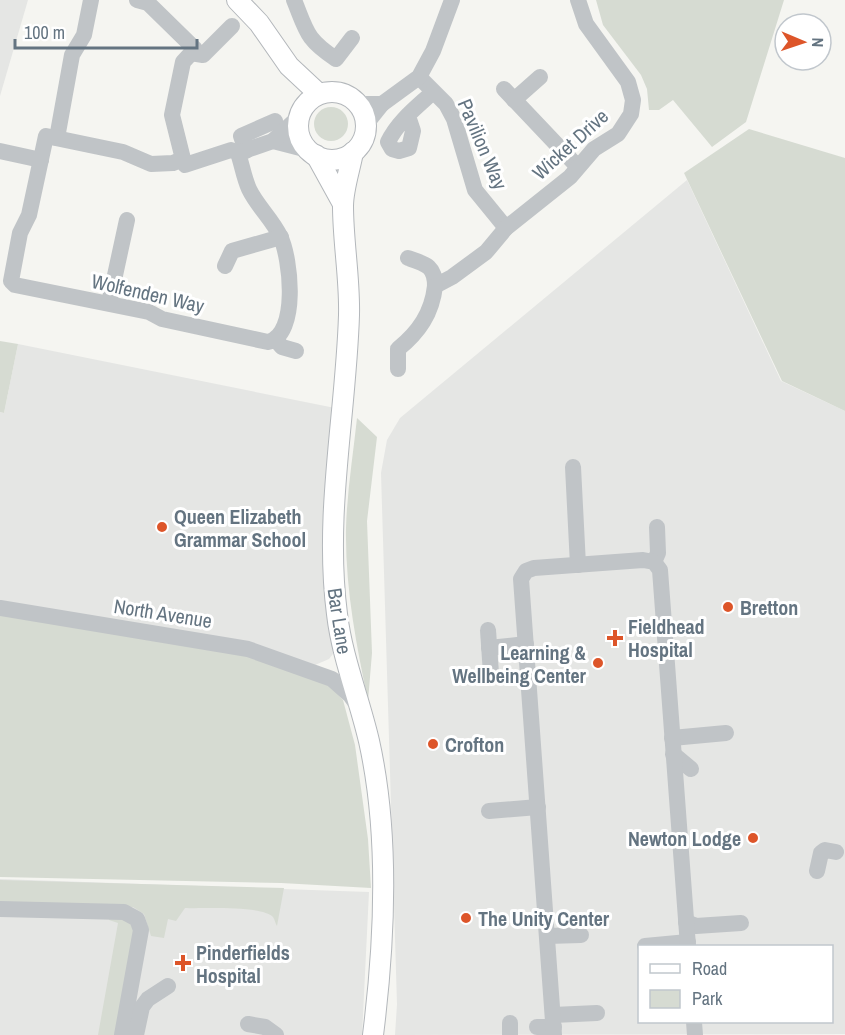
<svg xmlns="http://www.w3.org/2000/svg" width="845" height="1035" font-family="'Archivo Narrow',sans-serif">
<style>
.built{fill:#e5e6e4;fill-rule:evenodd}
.green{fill:#d6dbd2}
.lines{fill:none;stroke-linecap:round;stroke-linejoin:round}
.major-casing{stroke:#b3b7bb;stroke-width:22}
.minor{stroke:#c0c4c7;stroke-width:16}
.major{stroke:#fff;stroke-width:20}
.poi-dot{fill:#dd5529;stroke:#fff;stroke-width:2}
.labels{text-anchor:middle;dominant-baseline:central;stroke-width:6;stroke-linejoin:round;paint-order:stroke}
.street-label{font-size:20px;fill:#647481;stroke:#fff}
.poi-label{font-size:20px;font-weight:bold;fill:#647481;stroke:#fff;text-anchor:start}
</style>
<rect width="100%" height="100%" fill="#f5f5f1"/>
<g class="built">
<polygon points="0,0 28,0 0,96"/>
<path d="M687,180l94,201 64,30v623l-450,1 2,-31 -16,-531 6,-33 13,-22zM640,946h192v76h-192z"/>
<polygon points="18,344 340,409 324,492 327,607 336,650 329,659 315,665 0,601 0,412 4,413"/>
<polygon points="0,879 369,892 362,1035 0,1035"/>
</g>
<g class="green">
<polygon points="596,0 784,0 746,122 712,147 673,100 659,110 649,110 647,89 641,75 603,25"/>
<circle cx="331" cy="124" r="17"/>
<polygon points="749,129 845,158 845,411 782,381 684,173"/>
<polygon points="0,341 18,344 4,413 0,412"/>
<path d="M357,418l20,19 -10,84 5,132 -4,48c-12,-58 -23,-114 -22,-173 1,-36 7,-73 11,-110z"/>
<polygon points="0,615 263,659 329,684 343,700 355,745 368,839 371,888 281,883 0,877"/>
<path d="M0,880l284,8 -7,38c-2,-3 -2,-6 -4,-9 -11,-12 -71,-8 -88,-9l-9,13 -8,-2 -4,19 -13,-2 -7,-22 -11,-7 -133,-5z"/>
<polygon points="109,914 135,923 119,1035 98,1035 118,923 109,920"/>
</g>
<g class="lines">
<defs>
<g id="major">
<polyline points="237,0 259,23 289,66 319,94"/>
<circle cx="332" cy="126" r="34"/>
<path d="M353,152c-3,17 -10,37 -10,54 0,36 7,73 6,109 -3,99 -25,199 -12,299 5,43 22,84 32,127 21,94 16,199 4,294"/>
<polyline points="316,155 343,204"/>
</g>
</defs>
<use href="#major" class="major-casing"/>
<g class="minor">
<polyline points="137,0 148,3 195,49 183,62 172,115 183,159"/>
<path d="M294,0c13,32 12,39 42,59l16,-21"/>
<polyline points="191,53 203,55 232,26"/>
<polyline points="419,77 446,104 454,119 475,190 506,228"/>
<polyline points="504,89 577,166"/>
<polyline points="514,100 540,77"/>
<polyline points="358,104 382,104 419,77 433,51 452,0"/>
<path d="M408,116l5,15 -4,17 -10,3 -7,-2 -4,-7c10,-21 29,-35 45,-50"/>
<polyline points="366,124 382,104"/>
<polyline points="57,138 72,55 84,35 91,0"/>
<polyline points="273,141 308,150"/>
<polyline points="0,151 41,160"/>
<polyline points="246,151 241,136 275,121"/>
<path d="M238,153c4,12 6,25 11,36 8,17 23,30 31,47 11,22 19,99 -12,106l-106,-23 -13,-7 -134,-27 -4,-4 9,-48 9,-18 17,-79 77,16 28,12 22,-1 10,-4 2,6 46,-15 7,3 35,-12 26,-24"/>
<path d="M408,258c18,6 27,8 27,28l17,-9 34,-25 20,-24 64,-51 24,-28 24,-15 13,-20 2,-14 -5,-18 -42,-58 -8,-24"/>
<polyline points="225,266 232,251 281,237"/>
<polyline points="109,303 127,220"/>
<polyline points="276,340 282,347 296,351"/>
<path d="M398,369v-20c21,-17 34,-36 37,-63"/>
<polyline points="573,467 578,565"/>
<polyline points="654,562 658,553 657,527"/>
<polyline points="0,608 248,649 332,679 350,695 357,705"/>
<polyline points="488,630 491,674"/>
<polyline points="489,648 526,644"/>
<polyline points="672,738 726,733"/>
<polyline points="673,754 691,769"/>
<polyline points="489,811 538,807"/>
<polyline points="817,871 821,853 825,850 836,852"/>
<polyline points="0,909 124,912 137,919 141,930 122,1035"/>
<polyline points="686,922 696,926 741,923"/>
<polyline points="547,936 581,935"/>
<polyline points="645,946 688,942"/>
<polyline points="553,1015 597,1013"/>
<polyline points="694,1022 695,1035"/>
<polyline points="510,1023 510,1035"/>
<polyline points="248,1024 265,1027 276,1035"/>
<polyline points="537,1027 554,1027"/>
<polyline points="136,1035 142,1007 148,999 168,986"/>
<polyline points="554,1035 521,579 526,571 534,568 643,560 654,562 660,570 688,946"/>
</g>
<use href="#major" class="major"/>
</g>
<g class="poi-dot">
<circle cx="162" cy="527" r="6"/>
<circle cx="728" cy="607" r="6"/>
<path d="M612 629h6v6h6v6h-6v6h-6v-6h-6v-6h6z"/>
<circle cx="598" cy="663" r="6"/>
<circle cx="433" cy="744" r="6"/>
<circle cx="753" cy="838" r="6"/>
<circle cx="466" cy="918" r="6"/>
<path d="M180 954h6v6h6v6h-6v6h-6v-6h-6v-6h6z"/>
</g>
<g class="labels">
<g class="street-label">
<text transform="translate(483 144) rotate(67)">Pavilion Way</text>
<text transform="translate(570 144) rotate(-42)">Wicket Drive</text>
<text transform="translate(148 293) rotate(13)">Wolfenden Way</text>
<text transform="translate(163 613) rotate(9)">North Avenue</text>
<text transform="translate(340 621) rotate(81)">Bar Lane</text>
</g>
<g class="poi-label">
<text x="174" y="516">Queen Elizabeth<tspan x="174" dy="23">Grammar School</tspan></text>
<text x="740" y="607">Bretton</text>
<text x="628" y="626">Fieldhead<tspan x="628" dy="23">Hospital</tspan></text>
<text x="586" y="652" text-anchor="end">Learning &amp;<tspan x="586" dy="23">Wellbeing Center</tspan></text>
<text x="445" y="744">Crofton</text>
<text x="741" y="838" text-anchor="end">Newton Lodge</text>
<text x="478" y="918">The Unity Center</text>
<text x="196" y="952">Pinderfields<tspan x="196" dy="23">Hospital</tspan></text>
</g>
</g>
<rect x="638" y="945" width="195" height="78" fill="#ffffff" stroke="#c1c7cd" stroke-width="1.5"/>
<rect x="650" y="964" width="30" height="9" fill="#ffffff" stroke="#c1c7cd" stroke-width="1.5"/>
<text x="692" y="975" font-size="18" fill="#647481">Road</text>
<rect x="650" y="990" width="30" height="18" fill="#d6dbd2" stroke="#c1c7cd" stroke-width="1.5"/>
<text x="692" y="1005" font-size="18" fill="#647481">Park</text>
<g transform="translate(803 42) rotate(92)"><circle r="28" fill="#ffffff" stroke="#c1c7cd" stroke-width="1.5"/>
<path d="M0-4.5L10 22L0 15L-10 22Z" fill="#dd5529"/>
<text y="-9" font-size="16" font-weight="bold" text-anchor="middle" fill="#647481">N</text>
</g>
<path d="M15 39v9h182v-9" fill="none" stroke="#647481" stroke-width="3"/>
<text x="24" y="39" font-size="18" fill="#647481" stroke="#ffffff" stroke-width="4.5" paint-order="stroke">100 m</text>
</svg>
